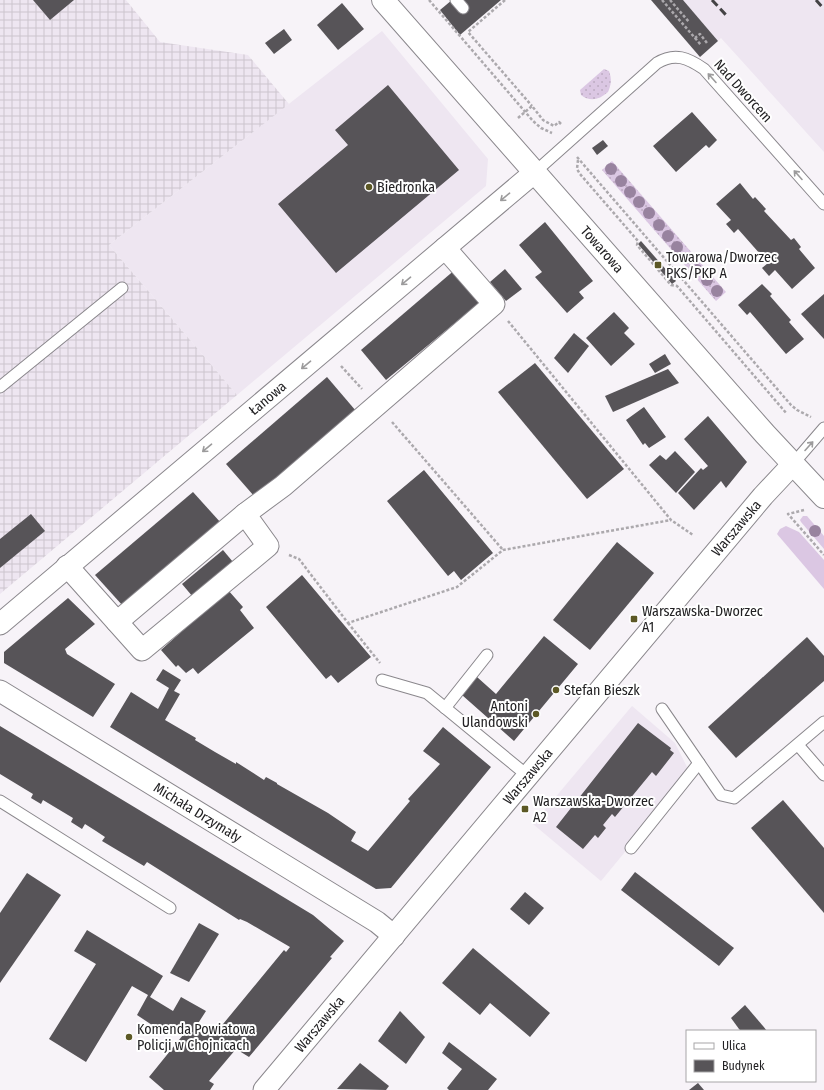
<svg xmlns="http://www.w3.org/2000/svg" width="824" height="1090" font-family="'Fira Sans Condensed',sans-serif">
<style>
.built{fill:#eee6f1}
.industrial{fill:url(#industrial-grid)}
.green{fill:#dbc7e3}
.garden{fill:url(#garden-dots)}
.building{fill:#575458}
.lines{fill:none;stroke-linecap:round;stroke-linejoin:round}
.service-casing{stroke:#8a878c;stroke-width:13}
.minor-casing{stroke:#8a878c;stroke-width:23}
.tertiary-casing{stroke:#8a878c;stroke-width:24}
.path{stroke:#aca9ad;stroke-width:2.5;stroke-dasharray:3 2;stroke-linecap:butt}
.service{stroke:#fff;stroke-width:11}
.minor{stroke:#fff;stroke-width:21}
.tertiary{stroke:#fff;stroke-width:22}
.rail{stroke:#444345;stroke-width:3;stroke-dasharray:8 4;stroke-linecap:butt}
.tree{fill:#98839f}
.oneway{stroke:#9c9b9c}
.poi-dot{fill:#5c5825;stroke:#fff;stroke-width:1.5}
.labels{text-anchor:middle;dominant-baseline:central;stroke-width:4;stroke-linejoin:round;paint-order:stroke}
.street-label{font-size:14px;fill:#222123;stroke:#fff}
.poi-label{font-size:14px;fill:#222123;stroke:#fff;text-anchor:start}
</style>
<defs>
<pattern id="industrial-grid" width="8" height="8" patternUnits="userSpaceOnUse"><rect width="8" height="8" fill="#eee6f1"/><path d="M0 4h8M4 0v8" fill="none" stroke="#ccc5ce"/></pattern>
<pattern id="garden-dots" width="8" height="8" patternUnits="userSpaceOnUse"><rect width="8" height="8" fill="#dbc7e3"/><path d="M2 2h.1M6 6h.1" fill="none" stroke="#bcabc2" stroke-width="1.8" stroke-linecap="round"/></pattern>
</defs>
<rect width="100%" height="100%" fill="#f7f3f8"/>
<g class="built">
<polygon points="683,0 824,0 824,152 721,38 718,41"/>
<polygon points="382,31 488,159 486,186 237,395 109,245"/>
<polygon points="632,706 675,743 690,773 601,881 533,824"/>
</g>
<polygon class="industrial" points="0,0 126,0 160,42 248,55 289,104 109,245 237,395 0,594"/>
<g class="green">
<polygon points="803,516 807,516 824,536 824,549 801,522 800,520"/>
<polygon points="786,526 799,532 824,560 824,589 777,534 780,529"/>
</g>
<g class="garden">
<path d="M604,69l5,2c3,8 2,14 -1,21 -9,8 -18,10 -27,3l-1,-5z"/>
<polygon points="612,161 726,292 716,301 602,170"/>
</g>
<g class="building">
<polygon points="33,0 74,0 50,20"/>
<polygon points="452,0 501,0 460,35 440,10"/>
<polygon points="651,0 683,0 718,41 700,57"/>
<polygon points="342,3 364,29 338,50 317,25"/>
<polygon points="284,29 292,40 274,54 265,43"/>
<polygon points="388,85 459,170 336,273 278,204 348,145 335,130"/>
<polygon points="692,112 717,140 709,148 706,145 676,172 653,146"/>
<polygon points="603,140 608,146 597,155 592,148"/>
<polygon points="740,183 753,199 755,197 766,209 764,211 791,240 794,238 801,247 799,249 815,268 792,289 775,270 769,276 762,268 768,263 738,229 734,233 726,224 731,220 716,204"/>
<polygon points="545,222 593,281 579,292 584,298 567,313 535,277 542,272 519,245"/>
<polygon points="641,241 676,281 672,284 638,244"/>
<polygon points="457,268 484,299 386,380 361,350"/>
<polygon points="505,269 522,289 506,301 490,282"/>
<polygon points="762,284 772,294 770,296 791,320 789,322 804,339 786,354 750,312 747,315 738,305"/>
<polygon points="824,294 824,339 801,314"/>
<polygon points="614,312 629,328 624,333 635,344 611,366 586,338"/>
<polygon points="574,333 589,346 568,373 554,358"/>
<polygon points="665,354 671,364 655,373 649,364"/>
<polygon points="535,363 624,469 587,499 498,392"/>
<polygon points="668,369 679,383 613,412 605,396"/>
<polygon points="327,377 356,411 254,496 226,464"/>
<polygon points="644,407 666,437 649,448 645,443 643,445 626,420"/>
<polygon points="708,416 747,462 726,488 721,481 694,510 678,493 701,468 703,470 708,466 684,439"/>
<polygon points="675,451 695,472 676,493 649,465 660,455 666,460"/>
<polygon points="424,470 493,553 461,580 454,571 448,576 387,501"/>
<polygon points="193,492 221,523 123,606 95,575"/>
<polygon points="31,514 45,531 0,568 0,539"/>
<polygon points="617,542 654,573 590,650 553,620"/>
<polygon points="223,550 233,562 193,597 182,584"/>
<polygon points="302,575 371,657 338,683 331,675 326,679 266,607"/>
<polygon points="228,590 243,607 240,610 254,628 198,674 193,668 186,673 178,665 176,667 161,650"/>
<polygon points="68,598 95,624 65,649 67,654 115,684 93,717 4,663 4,652"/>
<polygon points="544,636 578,664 514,741 462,695 477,677 496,694"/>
<polygon points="807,637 824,656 824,681 736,758 708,727"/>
<polygon points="163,669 181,680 174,691 180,694 165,720 196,738 195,740 215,752 236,764 236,762 264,780 266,777 277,783 277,784 328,813 356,832 351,841 368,851 410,801 408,799 440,764 423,751 443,727 491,767 391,888 376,889 110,727 131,692 158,709 169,688 156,680"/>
<polygon points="638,723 671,748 670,750 674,753 656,776 652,772 615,817 612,814 603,825 606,828 598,838 595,835 583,849 556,827"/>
<polygon points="0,726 313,915 344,941 330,957 332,958 249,1057 236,1049 209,1081 214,1084 210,1090 164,1090 149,1077 183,1035 180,1031 164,1033 137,1015 148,995 132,986 86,1062 49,1039 96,964 74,951 87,930 163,976 150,997 173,1011 181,997 206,1011 197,1025 214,1035 284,950 286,952 290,947 247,922 240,919 239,920 147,862 144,866 102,841 105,837 96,831 85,824 82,829 71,822 73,818 43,800 41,804 31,798 33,794 0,774"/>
<polygon points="783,800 824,848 824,913 751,828"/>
<polygon points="635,872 734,948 719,966 621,890"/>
<polygon points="27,873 61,895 0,983 0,913"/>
<polygon points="525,892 544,908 529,925 510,909"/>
<polygon points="199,923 219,934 189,982 170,973"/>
<polygon points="473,948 550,1013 530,1037 490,1003 480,1015 442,983"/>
<polygon points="745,1005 763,1026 767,1031 741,1031 739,1029 731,1018"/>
<polygon points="400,1011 425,1037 406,1064 378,1041"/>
<polygon points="449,1042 497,1079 488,1090 449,1090 447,1088 462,1069 442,1053"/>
<polygon points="360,1063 389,1086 386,1090 337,1089"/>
<polygon points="698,1083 704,1090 689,1090"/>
</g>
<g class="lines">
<defs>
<g id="service">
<polyline points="456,0 463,8"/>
<path d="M535,172l122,-109c18,-11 31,-5 47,6l120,135"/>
<polyline points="0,387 122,288"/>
<polyline points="793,464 824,428"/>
<polyline points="382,680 427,693 528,776"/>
<polyline points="445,708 487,655"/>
<polyline points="798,745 824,775"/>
<polyline points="699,763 721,795 734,798 824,722"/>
<polyline points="0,801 170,908"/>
<polyline points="631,848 699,763 662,709"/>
</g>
<g id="minor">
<polyline points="67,566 142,650 268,546 245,514 283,486 494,304 445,248"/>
<polyline points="117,622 245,514"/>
<path id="s1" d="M0,624l535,-452"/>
<path id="s2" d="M0,691l377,231 17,14"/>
<path id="s3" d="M264,1090l499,-594 30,-32"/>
</g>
<g id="tertiary">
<path id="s4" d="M383,0l382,434 59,63"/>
</g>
</defs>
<use href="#service" class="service-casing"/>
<use href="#minor" class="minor-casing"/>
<use href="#tertiary" class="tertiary-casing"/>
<g class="path">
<polyline points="429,0 533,121 541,128 552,133"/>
<polyline points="505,0 468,32 532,106"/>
<polyline points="662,0 695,38 700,34 707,43"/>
<polyline points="670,0 689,22"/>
<polyline points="695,38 701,45"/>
<polyline points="518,118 532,106 543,120 554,126 559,122 561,124"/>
<polyline points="577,157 791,405 797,410 811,417"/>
<polyline points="578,160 577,169 580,174 638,241 637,245 671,285 677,286 787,414"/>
<polyline points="508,321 671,520 693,535"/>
<polyline points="341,366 362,389"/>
<polyline points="392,422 503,550"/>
<polyline points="804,510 788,514 824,555"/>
<polyline points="289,555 299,559 348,623 457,587 503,550 671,520"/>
<polyline points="348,623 380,663"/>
</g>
<use href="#service" class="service"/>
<use href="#minor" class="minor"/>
<use href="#tertiary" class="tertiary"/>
<g class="rail">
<polyline points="712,0 726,15"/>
<polyline points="816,0 824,9"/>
</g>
</g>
<g class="tree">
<circle cx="611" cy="169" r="6"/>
<circle cx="621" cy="181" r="6"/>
<circle cx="630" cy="192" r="6"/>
<circle cx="639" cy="202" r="6"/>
<circle cx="649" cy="213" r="6"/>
<circle cx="659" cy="225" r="6"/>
<circle cx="668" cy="236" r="6"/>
<circle cx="677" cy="247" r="6"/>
<circle cx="687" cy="258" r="6"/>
<circle cx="697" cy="270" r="6"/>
<circle cx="707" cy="280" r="6"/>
<circle cx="717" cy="291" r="6"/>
<circle cx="815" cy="531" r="6"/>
</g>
<defs><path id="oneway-shaft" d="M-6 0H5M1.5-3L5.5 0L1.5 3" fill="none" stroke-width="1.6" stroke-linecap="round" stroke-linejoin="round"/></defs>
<g class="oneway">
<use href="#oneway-shaft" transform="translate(712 78) rotate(-132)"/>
<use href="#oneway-shaft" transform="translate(798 175) rotate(-132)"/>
<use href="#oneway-shaft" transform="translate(505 197) rotate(140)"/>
<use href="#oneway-shaft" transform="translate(406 281) rotate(140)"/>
<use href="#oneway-shaft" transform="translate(306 365) rotate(140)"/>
<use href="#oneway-shaft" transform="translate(809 446) rotate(-48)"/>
<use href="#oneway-shaft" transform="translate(207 448) rotate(140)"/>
</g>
<g class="poi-dot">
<circle cx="369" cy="187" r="4"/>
<rect x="654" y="261" width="8" height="8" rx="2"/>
<rect x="630" y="615" width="8" height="8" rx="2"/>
<circle cx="556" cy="690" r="4"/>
<circle cx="536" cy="714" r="4"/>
<rect x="521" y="805" width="8" height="8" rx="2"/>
<circle cx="129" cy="1037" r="4"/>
</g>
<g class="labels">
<g class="street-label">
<text transform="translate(743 91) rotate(48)">Nad Dworcem</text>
<text stroke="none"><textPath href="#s4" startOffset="332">Towarowa</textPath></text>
<text stroke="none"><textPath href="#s1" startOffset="350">Łanowa</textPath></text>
<text stroke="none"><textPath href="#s3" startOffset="734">Warszawska</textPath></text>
<text stroke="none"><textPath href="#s3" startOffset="410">Warszawska</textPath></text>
<text stroke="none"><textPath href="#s2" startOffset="232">Michała Drzymały</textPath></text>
<text stroke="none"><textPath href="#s3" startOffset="86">Warszawska</textPath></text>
</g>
<g class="poi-label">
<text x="377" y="187">Biedronka</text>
<text x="666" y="257">Towarowa/Dworzec<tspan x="666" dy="16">PKS/PKP A</tspan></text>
<text x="642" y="611">Warszawska-Dworzec<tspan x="642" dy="16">A1</tspan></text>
<text x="564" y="690">Stefan Bieszk</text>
<text x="528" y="706" text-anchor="end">Antoni<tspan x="528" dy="16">Ulandowski</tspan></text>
<text x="533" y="801">Warszawska-Dworzec<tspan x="533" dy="16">A2</tspan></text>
<text x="137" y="1029">Komenda Powiatowa<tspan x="137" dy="16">Policji w Chojnicach</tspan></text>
</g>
</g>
<rect x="686" y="1030" width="130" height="52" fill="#ffffff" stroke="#a7a6a7"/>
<rect x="694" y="1043" width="20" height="6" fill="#ffffff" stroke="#a7a6a7"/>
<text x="722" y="1050" font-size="12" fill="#222123">Ulica</text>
<rect x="694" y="1060" width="20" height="12" fill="#575458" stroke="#a7a6a7"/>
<text x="722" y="1070" font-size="12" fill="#222123">Budynek</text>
</svg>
